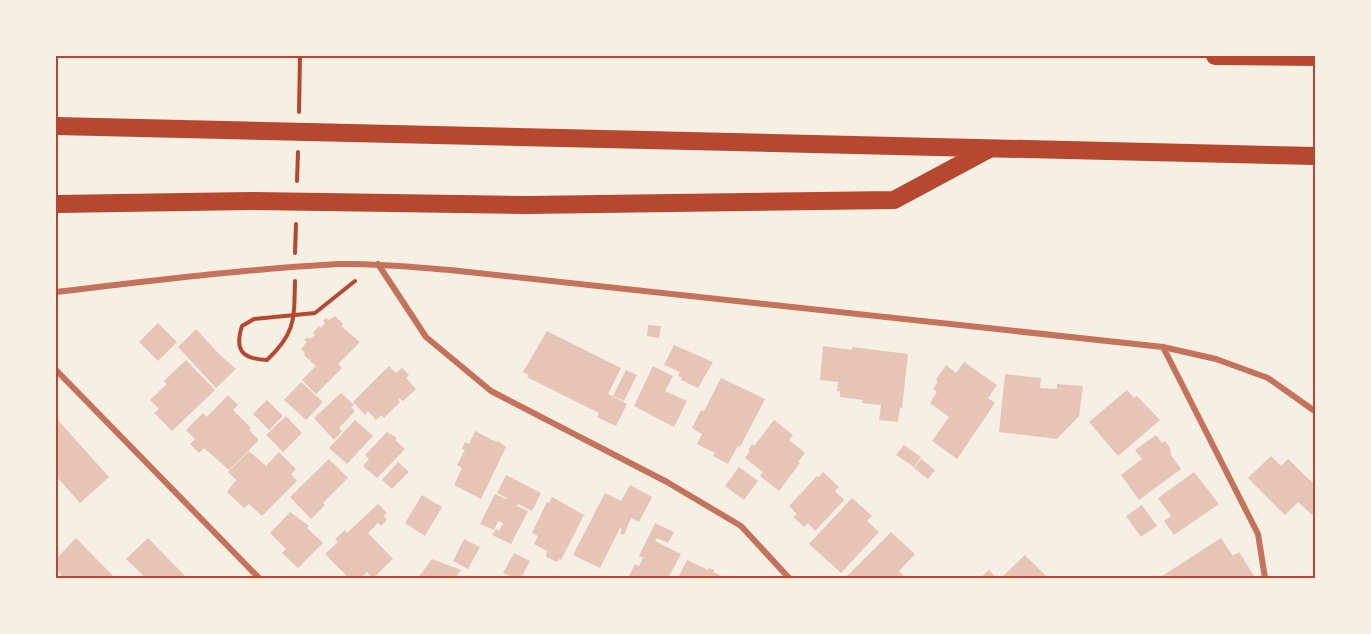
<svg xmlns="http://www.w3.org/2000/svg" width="1371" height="634" font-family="Commissioner,sans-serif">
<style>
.building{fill:#e6c5b7}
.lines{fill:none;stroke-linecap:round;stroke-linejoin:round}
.path{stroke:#b5482f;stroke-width:4}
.minor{stroke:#c5725c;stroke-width:6}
.motorway{stroke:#b5482f;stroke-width:18}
.neatline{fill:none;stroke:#b5482f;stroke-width:2}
</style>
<rect width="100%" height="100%" fill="#f6efe4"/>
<g class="building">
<polygon points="335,316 343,324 341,326 360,342 338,364 342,368 316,394 302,380 316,366 310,361 312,359 309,360 304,355 305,353 301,349 307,342 304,340 308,337 310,339 315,335 313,333 319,326 321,328 325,323 323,321 326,318 329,320"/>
<polygon points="158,323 177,342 158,361 139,342"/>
<polygon points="648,325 661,326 659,338 647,336"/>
<polygon points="196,329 220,355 236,369 216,388 178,347"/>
<polygon points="547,331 621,368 608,394 627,404 616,426 597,417 599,413 527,377 529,375 523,372"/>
<polygon points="674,345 713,362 698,388 681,380 682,378 678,376 680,372 664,365"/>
<polygon points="823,346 852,350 852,347 908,354 902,408 900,407 898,422 879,420 881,405 862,403 863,400 840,397 840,391 837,391 838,382 820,380"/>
<polygon points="186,360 215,390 172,431 154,413 159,409 150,400 167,384 164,381"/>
<polygon points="964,362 997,385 988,398 995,403 957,459 932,441 949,417 930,403 937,392 933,389 938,381 936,380 946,365 956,373"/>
<polygon points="389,366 396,373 402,368 409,375 406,378 416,389 403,401 399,398 398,400 400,402 384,418 381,415 376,420 368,411 365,415 353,402"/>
<polygon points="653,366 673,376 665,391 687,401 674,427 634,406"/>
<polygon points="626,370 637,375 624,401 613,396"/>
<polygon points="1005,374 1041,378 1040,388 1057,389 1057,384 1083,386 1079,416 1057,439 999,432"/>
<polygon points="721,378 765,399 740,447 738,446 728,464 713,456 715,453 697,444 702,434 692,428 701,410 704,411"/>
<polygon points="301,382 323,402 306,420 284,400"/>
<polygon points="1127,390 1134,398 1137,396 1160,420 1118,456 1089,422"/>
<polygon points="341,393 354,405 351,407 355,411 339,428 342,431 334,440 314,418"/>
<polygon points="228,395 238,405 233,410 251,428 249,430 259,440 229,470 204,448 199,453 190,444 195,439 186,430 203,413 207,417"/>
<polygon points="267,400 283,416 269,430 253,414"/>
<polygon points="286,416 302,433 283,452 266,435"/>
<polygon points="56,418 109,477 80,503 56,476"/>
<polygon points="355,420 373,436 347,464 329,448"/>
<polygon points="774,420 793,435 789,440 805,453 798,462 800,463 779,491 760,476 763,472 745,458 750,451 748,450 752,444 754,446"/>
<polygon points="475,431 496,442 498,441 506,447 481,499 454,485 462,468 457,465 465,450 462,449 465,442 469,444"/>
<polygon points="387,432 397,438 395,440 405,449 377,478 363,466 369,459 365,455"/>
<polygon points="1156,435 1162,443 1165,441 1170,448 1171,455 1181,469 1139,500 1121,475 1142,459 1135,450"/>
<polygon points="904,445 921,457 914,467 896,455"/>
<polygon points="249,451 266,466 279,452 296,469 291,474 297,481 262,516 249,504 244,508 227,492 236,480 228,472"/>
<polygon points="1271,456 1281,466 1288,459 1316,486 1316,512 1312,515 1298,502 1285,515 1248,478"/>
<polygon points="329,459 348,478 323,503 325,505 311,519 290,497"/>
<polygon points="921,459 935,470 928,479 914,468"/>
<polygon points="398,462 409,472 392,489 382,480"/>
<polygon points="739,467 758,481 744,500 725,486"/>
<polygon points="823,472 839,487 835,491 844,500 815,531 808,523 804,527 793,517 797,514 789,506 817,476 819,477"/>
<polygon points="1194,472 1219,504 1174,535 1164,521 1171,516 1158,498"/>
<polygon points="506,475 541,493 532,511 518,504 517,506 528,511 511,544 492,535 496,529 499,531 503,523 498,521 494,530 480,524 495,494 506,499 507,498 497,493"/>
<polygon points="630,485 652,497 639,522 631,518 624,535 620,533 622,529 620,528 600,568 573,555 605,493 621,501"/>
<polygon points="422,495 442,507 425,536 405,523"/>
<polygon points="552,497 584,515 561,560 559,559 557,562 546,557 547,551 534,544 538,536 532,533 547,502 549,503"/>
<polygon points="852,498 872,516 867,521 879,532 841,573 809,544"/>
<polygon points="378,504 387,513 384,516 387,520 381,526 378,523 368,533 393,559 373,578 367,572 361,578 349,578 325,554 338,542 335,539 345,530 347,533"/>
<polygon points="1142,505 1157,526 1141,537 1126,516"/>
<polygon points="290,512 309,526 307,528 323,543 298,568 282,553 286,549 270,533"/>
<polygon points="655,523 674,532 668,543 657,538 655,541 681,554 668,578 628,578 635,564 639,566 643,558 639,556"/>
<polygon points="891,532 915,554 899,571 903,575 900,578 845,578"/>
<polygon points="76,538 115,578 64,578 56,570 56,559"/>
<polygon points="148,538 187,578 146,578 126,559"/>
<polygon points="1221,538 1233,556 1239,552 1254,576 1249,578 1159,578"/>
<polygon points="464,539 480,547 468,569 453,561"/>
<polygon points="514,553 530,561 521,578 515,578 503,573"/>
<polygon points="1025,555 1048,578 1001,578"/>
<polygon points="432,559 461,570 455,578 418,578"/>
<polygon points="687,560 708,570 709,568 714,570 713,572 726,578 678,578"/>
<polygon points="989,570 997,578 980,578"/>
</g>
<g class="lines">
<g class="path">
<polyline points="299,112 300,56"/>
<polyline points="297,181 298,152"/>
<polyline points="295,253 296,224"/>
<path d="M295,281c-1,38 1,52 -28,79 -24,-1 -33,-9 -25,-34l12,-7 61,-6 40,-32"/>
</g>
<g class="minor">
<polyline points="378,264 426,337 491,391 667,482 741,526 789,578"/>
<path d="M56,292c94,-11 189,-23 283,-28 37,-1 74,3 111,6l713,77 53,12 52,19 48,34"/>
<polyline points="1163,347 1258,534 1265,578"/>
<polyline points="56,370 259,578"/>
</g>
<g class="motorway">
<polyline points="1215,56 1316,57"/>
<polyline points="56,126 1316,156"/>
<polyline points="56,204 250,201 527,205 894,200 989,149"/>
</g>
</g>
<rect width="1371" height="634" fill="none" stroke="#f6efe4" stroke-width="114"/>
<rect x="57" y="57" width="1257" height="520" class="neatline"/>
</svg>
